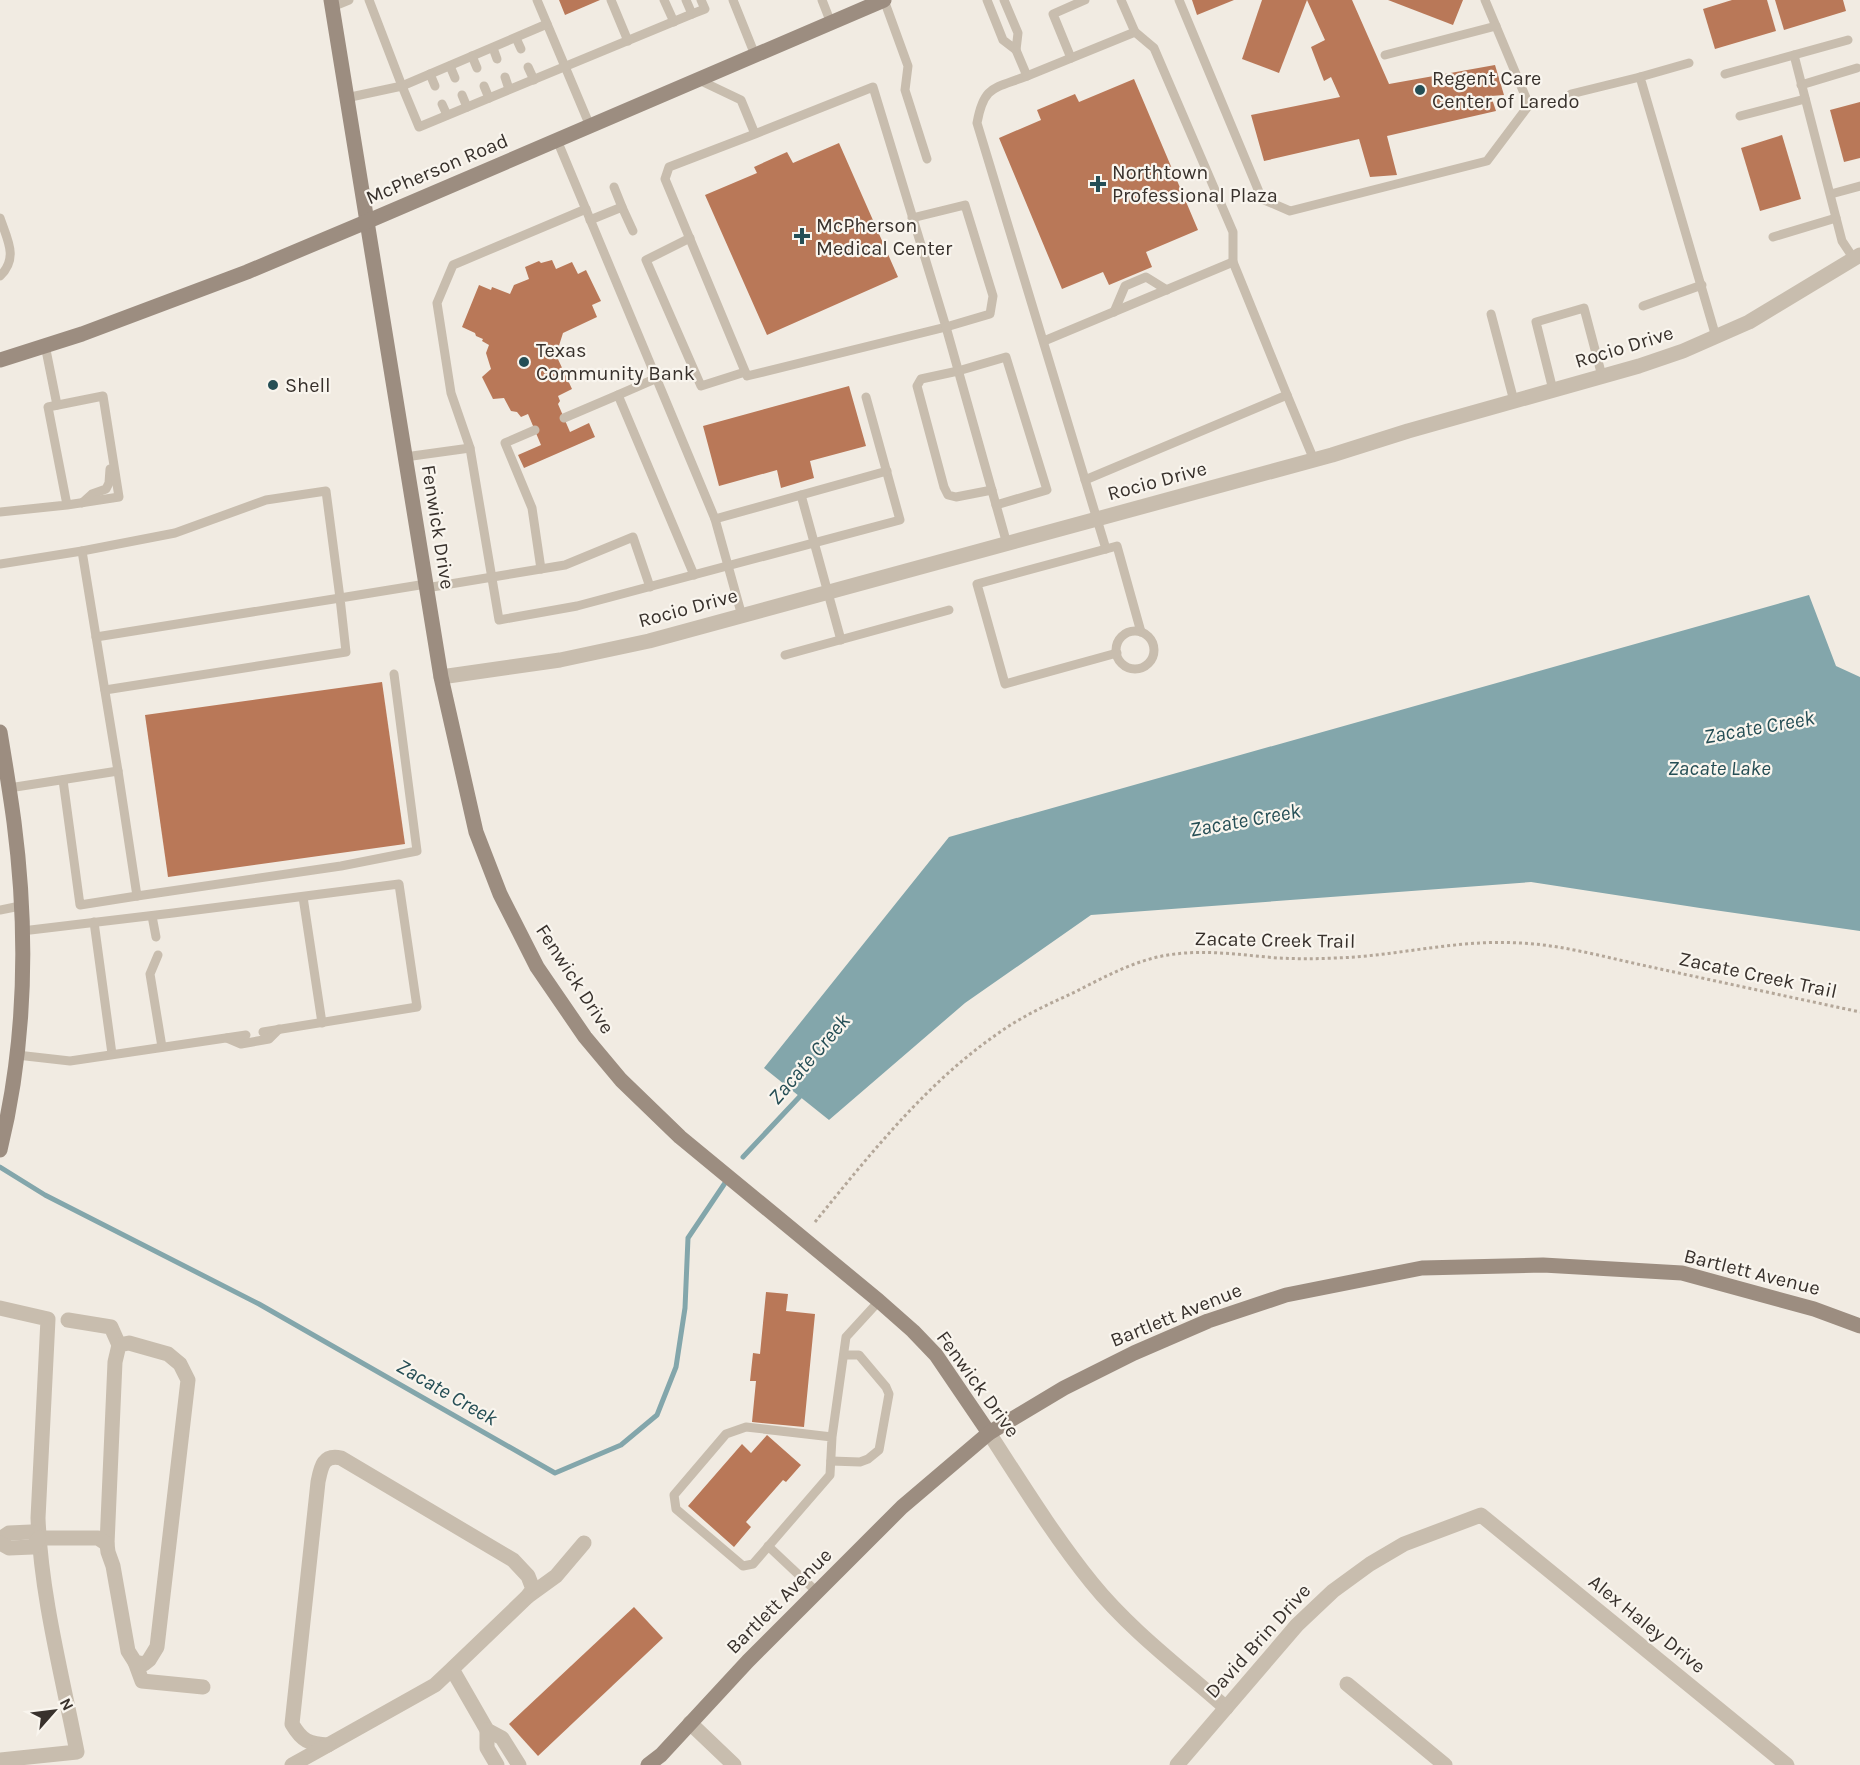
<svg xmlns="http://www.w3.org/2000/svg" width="1860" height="1765" font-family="Karla,sans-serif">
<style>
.water{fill:#83a6ab}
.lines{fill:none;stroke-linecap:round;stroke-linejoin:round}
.stream{stroke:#83a6ab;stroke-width:5}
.building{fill:#b97858}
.path{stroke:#b4a799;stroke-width:3;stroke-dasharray:3 3;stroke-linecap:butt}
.lane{stroke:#c8bdae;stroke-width:9}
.street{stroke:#c8bdae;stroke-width:15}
.secondary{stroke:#9c8d80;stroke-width:15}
.poi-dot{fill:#254e55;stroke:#f9f5ee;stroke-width:2}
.labels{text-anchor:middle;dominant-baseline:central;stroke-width:4.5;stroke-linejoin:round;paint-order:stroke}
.poi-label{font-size:20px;fill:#38312c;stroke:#f9f5ee;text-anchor:start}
.street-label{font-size:20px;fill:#38312c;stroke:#f9f5ee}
.water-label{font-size:21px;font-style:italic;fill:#254e55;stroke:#f9f5ee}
</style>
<rect width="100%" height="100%" fill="#f1ebe2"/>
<polygon class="water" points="1809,595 1836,666 1860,677 1860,931 1700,908 1531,882 1091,915 965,1003 829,1120 764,1068 949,837"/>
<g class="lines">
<g class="stream">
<polyline points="743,1157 805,1091"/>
<polyline points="0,1167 45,1195 259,1304 555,1473 621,1445 657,1415 676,1367 685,1308 688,1238 725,1183"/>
</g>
</g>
<g class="building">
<polygon points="559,0 600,0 565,15"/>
<polygon points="1192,0 1234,0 1197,15"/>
<polygon points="1262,0 1307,0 1279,73 1242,59"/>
<polygon points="1307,0 1352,0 1389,84 1495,65 1504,95 1491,96 1496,111 1387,136 1397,175 1370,177 1359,139 1264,161 1251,115 1340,97 1331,77 1324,81 1311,47 1325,40"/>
<polygon points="1388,0 1463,0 1453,25"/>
<polygon points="1732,0 1767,0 1776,31 1715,49 1703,9"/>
<polygon points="1775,0 1843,0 1846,11 1784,30"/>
<polygon points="1134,79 1198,230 1146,252 1152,267 1109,285 1103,272 1062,289 999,138 1041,120 1037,110 1075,94 1079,102"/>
<polygon points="1860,102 1860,158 1844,162 1830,110"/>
<polygon points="1782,135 1801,199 1760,211 1741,148"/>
<polygon points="839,143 898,277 767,335 705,195 757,173 754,167 787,152 793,163"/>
<polygon points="552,260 556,269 572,262 578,274 586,270 601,301 592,305 597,317 563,333 556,355 572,389 558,396 560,401 558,404 570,432 589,423 595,437 524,468 518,455 541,445 528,414 521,417 517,412 511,411 504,398 493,399 482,377 491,369 486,353 489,345 482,341 483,339 476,336 475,333 462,327 479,285 491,290 492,287 510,294 514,285 529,279 525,267 539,261 541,263"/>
<polygon points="849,386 866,446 810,461 814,478 781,488 777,470 719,486 703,426"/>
<polygon points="382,682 405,844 168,877 145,715"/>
<polygon points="766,1292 788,1294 786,1311 815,1314 804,1427 752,1422 756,1381 750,1381 753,1353 760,1354"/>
<polygon points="767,1435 801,1465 786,1482 783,1480 746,1522 751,1527 734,1547 688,1506 742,1444 751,1453"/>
<polygon points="634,1607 663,1638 538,1756 509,1724"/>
</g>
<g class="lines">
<path class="path" d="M815,1222c56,-69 112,-140 185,-190 24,-17 51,-29 77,-41 29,-15 59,-31 91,-36 37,-6 73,0 110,3 19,1 38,1 58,0 62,-2 121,-19 184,-15 44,2 88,15 131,24 69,15 139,30 209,45"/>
<g class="lane">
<polyline points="537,0 590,126"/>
<polyline points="611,0 628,41"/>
<polyline points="664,0 674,22"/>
<polyline points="733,0 755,55"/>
<polyline points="822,0 831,23"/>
<polyline points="884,0 908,66 905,90 927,159"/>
<polyline points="987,0 1003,40 1016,50 1018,33 1004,0"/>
<polyline points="1121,0 1135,32 1154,48 1233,232 1233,262"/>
<polyline points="1179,0 1262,199 1290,211 1487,161 1529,105 1485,0"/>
<polyline points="332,7 349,0"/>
<polyline points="692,14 705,9 701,0"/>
<polyline points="547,24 402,86 419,127 692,14 686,0"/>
<polyline points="516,38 521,49"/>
<polyline points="493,48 497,59"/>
<path d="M1016,50l11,26c-33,13 -43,9 -50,47l129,426"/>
<polyline points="1385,55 1496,26"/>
<polyline points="1794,55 1842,241 1854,259"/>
<polyline points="472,56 477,68"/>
<polyline points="1071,58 1053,14 1085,0"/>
<polyline points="1689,63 1640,77 1716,337"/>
<polyline points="450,66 455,78"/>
<polyline points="528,67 534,80"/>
<polyline points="430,74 435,86"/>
<polyline points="1725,74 1848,40"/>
<polyline points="1027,76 1135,32"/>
<polyline points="505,77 509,89"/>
<polyline points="699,80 741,100 755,134 669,167 665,179 747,376 946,327 873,87 755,134"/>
<polyline points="1801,85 1857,68"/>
<polyline points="484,86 489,98"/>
<polyline points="1571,94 1640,77"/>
<polyline points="462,95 467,107"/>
<polyline points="346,98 402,86 369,0"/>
<polyline points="442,104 447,115"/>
<polyline points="1740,116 1805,99"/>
<polyline points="557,140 715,519 742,616"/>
<polyline points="614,187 622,207"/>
<polyline points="1831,194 1860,186"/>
<polyline points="586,209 453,265 437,303 451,393 470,448 499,620 577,606 900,520 866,397"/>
<path d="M0,218c7,21 19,40 0,58"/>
<polyline points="912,218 965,205 993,296 990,314 946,327 1007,544"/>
<polyline points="590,220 622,207 633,231"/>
<polyline points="1773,237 1836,218"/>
<polyline points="690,238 646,260 701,386 745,372"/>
<polyline points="1643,306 1702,285"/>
<polyline points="1114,312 1125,286 1146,277 1167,290"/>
<polyline points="1491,314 1514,401"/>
<polyline points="1044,341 1233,262 1287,395 1085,480"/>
<polyline points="45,345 57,405"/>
<polyline points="657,378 618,395 694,575"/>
<polyline points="1553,390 1536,322 1584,308 1602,376"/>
<polyline points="1287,395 1314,460"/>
<polyline points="564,418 618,395"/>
<polyline points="535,430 505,443 532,508 541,569"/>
<polyline points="405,457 470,448"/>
<polyline points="992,490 956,497 948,495 944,487 917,386 921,379 958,371 1006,357 1047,490 996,505"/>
<polyline points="801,495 841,640"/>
<polyline points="82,503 92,494 106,489 109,483 110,469"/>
<polyline points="0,512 67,505 48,407 103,396 119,497 67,505"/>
<polyline points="715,519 887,471"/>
<polyline points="82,551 175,533 266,500 326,491 340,598 96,637"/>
<polyline points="0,564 82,551 118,771"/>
<polyline points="426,588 565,565 633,537 650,587"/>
<circle cx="1135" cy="650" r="19"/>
<polyline points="1117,653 1005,684 977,584 1117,546 1141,632"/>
<polyline points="785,655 949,610"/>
<polyline points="105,690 346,652 340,598 426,584"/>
<polyline points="63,780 80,905 137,896"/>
<polyline points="9,788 118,771 137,896 341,866 417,851 394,674"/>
<polyline points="303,897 322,1023"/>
<polyline points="0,910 20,906"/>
<polyline points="152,916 156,937"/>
<polyline points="94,922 112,1054"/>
<polyline points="22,931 173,913 399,884 417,1007 263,1032"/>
<polyline points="158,955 150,974 162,1047"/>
<polyline points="227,1038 241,1044 269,1039 279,1029"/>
<polyline points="17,1055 70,1061 246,1035"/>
<polyline points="832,1437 746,1427 726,1434 674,1495 676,1509 743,1566 753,1564 830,1475 832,1437 846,1337 879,1301"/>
<polyline points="831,1461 860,1462 868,1459 879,1450 889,1394 886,1387 859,1355 844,1355"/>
<polyline points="768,1546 817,1592"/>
</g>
<g class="street">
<polyline points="441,677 560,660 649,641 1332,455 1408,431 1639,366 1683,351 1749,322 1860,255"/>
<path d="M0,1308l48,11 -10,199c3,78 24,157 39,234l-77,8"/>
<polyline points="68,1320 111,1327 119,1345"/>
<polygon points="129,1343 168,1354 180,1364 188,1380 157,1647 149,1660 144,1664 135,1662 128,1651 113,1566 108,1552 107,1544 115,1362 119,1345"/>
<path d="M989,1433c33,51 65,103 103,150 38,47 89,85 134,125"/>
<polyline points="0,1539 9,1533 31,1532 39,1538 98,1538 107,1544"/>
<polyline points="0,1543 9,1548 33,1547 39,1538"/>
<polyline points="527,1597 556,1576 584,1543"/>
<polyline points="135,1662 142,1681 203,1687"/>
<path d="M452,1669l-17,16 -107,60c-19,-1 -26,-4 -36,-21l26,-242c3,-15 5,-28 23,-24l172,102 15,16 5,13 -6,8 -75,72 35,61 15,8 17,27"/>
<polyline points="1347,1684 1445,1765"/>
<polyline points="690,1723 734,1765"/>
<polyline points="487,1730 487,1748 497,1765"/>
<polyline points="292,1765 328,1745"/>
<polyline points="1177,1765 1297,1625 1333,1591 1370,1564 1404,1544 1481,1515 1787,1765"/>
</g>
<g class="secondary">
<polyline points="331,0 441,677 476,832 500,894 537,967 585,1037 621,1080 680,1137 879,1301 913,1331 936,1355 989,1433"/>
<polyline points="0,360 82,334 247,272 366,222 884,0"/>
<path d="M0,732c5,30 10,60 14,90 14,108 12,222 -14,328"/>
<polyline points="648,1765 661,1755 748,1661 902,1507 989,1433 1064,1388 1134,1353 1208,1321 1286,1295 1422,1268 1543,1265 1682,1273 1814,1309 1860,1326"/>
</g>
</g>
<g class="poi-dot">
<circle cx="1420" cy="90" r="6"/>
<path d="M1095 175h6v6h6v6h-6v6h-6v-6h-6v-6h6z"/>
<path d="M799 227h6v6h6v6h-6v6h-6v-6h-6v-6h6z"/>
<circle cx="524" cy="362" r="6"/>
<circle cx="273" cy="385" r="6"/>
</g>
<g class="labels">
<g class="poi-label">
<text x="1432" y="78">Regent Care<tspan x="1432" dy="23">Center of Laredo</tspan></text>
<text x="1112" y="172">Northtown<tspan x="1112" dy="23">Professional Plaza</tspan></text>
<text x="816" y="225">McPherson<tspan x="816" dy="23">Medical Center</tspan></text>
<text x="536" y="350">Texas<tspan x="536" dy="23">Community Bank</tspan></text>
<text x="285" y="385">Shell</text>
</g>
<g class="street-label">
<text transform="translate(437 169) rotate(-23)">McPherson Road</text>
<text transform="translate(1624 347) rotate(-17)">Rocio Drive</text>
<text transform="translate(1157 481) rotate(-15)">Rocio Drive</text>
<text transform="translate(438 527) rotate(81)">Fenwick Drive</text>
<text transform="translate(688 608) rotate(-15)">Rocio Drive</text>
<text transform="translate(1275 940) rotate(1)">Zacate Creek Trail</text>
<text transform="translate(1758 975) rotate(12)">Zacate Creek Trail</text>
<text transform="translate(575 979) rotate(57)">Fenwick Drive</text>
<text transform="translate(1752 1272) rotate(14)">Bartlett Avenue</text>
<text transform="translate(1176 1315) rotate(-22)">Bartlett Avenue</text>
<text transform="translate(978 1384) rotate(54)">Fenwick Drive</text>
<text transform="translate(779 1601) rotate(-45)">Bartlett Avenue</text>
<text transform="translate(1647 1624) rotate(39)">Alex Haley Drive</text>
<text transform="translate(1258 1641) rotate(-48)">David Brin Drive</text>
</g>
<g class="water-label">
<text transform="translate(1759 727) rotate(-10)">Zacate Creek</text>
<text x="1719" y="768">Zacate Lake</text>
<text transform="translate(1245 820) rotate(-10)">Zacate Creek</text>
<text transform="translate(809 1059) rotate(-49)">Zacate Creek</text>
<text transform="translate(447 1392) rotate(30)">Zacate Creek</text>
</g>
</g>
<g transform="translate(54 1711) rotate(62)" stroke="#f9f5ee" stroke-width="4.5" paint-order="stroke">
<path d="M0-4.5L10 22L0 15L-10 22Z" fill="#38312c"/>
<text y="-9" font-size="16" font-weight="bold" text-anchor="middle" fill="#38312c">N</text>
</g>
</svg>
